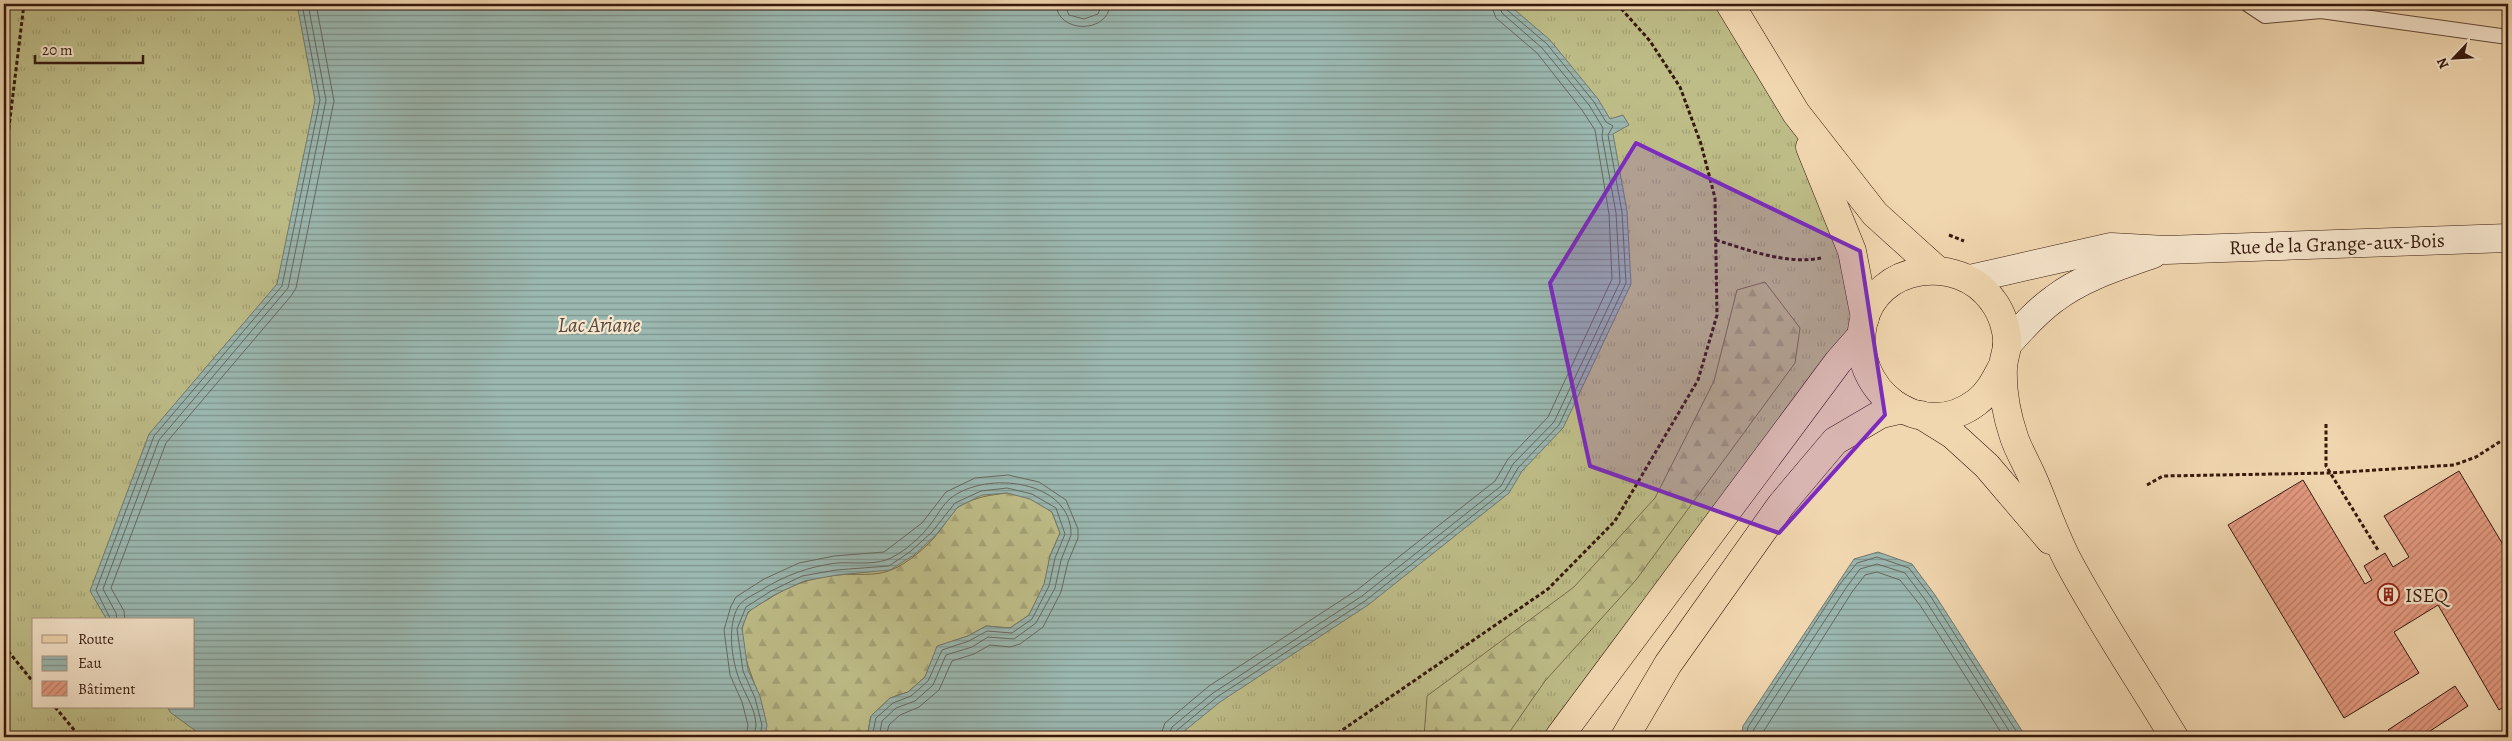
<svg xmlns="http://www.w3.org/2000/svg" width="2512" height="741" font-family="Alegreya,serif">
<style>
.grass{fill:url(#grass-tufts);stroke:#7a6b4a;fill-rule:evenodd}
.forest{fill:url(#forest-firs);stroke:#7a6b4a}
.water{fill:url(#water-rules);stroke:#73786f}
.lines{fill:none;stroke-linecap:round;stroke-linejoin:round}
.shore{stroke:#68685f;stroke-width:1}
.building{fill:url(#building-hatch);stroke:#36190d}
.lane-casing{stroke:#654836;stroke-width:16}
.secondary-casing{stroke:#36190d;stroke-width:29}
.primary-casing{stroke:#36190d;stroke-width:29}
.highway-casing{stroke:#36190d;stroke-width:29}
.path{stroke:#36190d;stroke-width:3;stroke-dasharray:4 2.5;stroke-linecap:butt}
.lane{stroke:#f6e5cc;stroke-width:14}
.secondary{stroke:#f6e5cc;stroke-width:28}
.primary{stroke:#f1d7b0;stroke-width:28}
.highway{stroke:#f1d7b0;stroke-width:28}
.marked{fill:#7b2cbf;fill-opacity:0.2;stroke:#7b2cbf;stroke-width:4;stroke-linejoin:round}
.labels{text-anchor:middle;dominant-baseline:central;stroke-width:4.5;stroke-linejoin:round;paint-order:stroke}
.street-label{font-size:20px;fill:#36190d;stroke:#f6e5cc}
.poi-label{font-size:20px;fill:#36190d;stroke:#f6e5cc;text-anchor:start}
.water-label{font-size:21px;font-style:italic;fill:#54493e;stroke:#f6e5cc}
</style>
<defs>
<pattern id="grass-tufts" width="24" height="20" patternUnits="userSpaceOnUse" patternTransform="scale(1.25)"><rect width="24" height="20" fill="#bebd88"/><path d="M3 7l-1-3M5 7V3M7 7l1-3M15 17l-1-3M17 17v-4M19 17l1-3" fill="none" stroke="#a4a274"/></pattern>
<pattern id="forest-firs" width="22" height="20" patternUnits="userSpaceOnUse" patternTransform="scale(1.25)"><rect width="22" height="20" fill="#bebd88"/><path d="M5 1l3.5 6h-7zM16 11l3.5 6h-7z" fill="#a4a274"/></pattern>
<pattern id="water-rules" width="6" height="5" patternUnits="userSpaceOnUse" patternTransform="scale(1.25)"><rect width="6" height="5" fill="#9bb8b1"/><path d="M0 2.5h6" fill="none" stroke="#7f958e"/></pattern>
<pattern id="building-hatch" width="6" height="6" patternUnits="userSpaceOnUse" patternTransform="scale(1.25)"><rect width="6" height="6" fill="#e69b82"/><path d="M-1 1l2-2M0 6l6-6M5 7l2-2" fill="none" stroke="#bb7e69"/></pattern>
</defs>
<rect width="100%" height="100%" fill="#f1d7b0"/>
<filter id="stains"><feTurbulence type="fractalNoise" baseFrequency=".004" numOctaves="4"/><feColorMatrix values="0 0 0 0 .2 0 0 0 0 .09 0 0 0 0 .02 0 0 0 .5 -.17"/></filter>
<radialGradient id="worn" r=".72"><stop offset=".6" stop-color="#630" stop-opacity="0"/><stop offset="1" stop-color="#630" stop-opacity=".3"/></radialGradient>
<path class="grass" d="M4,4h1726l97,189 33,144 -301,400h-1555zM34,620h160v87h-160z"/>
<g class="forest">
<polygon points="1765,282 1800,328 1795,363 1636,580 1545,681 1506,737 1424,737 1427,696 1574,587 1655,498 1714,381 1737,290"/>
<path d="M1007,493l23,5 22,14 8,21 -10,23 -5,28 -16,31 -19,13 -24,-2 -18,10 -30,10 -13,31 -17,15 -18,6 -19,18 -4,21h-102c7,-37 -39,-90 -17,-124 3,-5 13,-10 19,-13 21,-14 45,-23 71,-25 16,-2 37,2 53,-5 16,-6 37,-24 47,-37 7,-8 13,-22 22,-27 15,-9 30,-11 47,-13z"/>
</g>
<g class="water">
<polygon points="297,4 1059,4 1084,7 1103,4 1508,4 1550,40 1598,99 1610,119 1623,115 1629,125 1613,134 1627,211 1631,284 1563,428 1522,471 1509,493 1368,605 1220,702 1177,737 867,737 871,716 890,698 908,692 925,677 937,646 968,636 986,626 1010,628 1029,615 1044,584 1050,556 1060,533 1052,512 1030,499 1007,493 982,495 958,507 936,535 914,555 890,570 837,575 804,581 774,595 748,612 742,628 748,670 760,696 767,725 765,737 204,737 171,713 167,707 194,707 194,620 107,620 90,591 149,434 277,284 315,100"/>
<polygon points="1878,552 1912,564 1935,595 2026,737 1741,737 1743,726 1854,559"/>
</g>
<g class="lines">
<g class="shore">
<path d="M1056,4c1,30 53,30 54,0"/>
<polyline points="1064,4 1069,15 1084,19 1098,14 1102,4"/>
<polyline points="111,620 96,590 154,436 282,286 320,100 302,4"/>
<polyline points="117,620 116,613 103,589 159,440 288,288 326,100 308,4"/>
<polyline points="125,620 124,611 111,588 166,443 291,296 296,288 334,101 316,4"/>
<polyline points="746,737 748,725 742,702 730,675 724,630 731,606 736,597 764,579 799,563 834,556 884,552 922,523 946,492 975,478 1008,475 1039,482 1066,500 1078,529 1078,538 1068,562 1061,592 1043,627 1020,644 1010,647 990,645 974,654 952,661 939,690 919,707 900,715 889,725 886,737"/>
<path d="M754,737c0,-3 1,-7 2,-11 0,-19 -14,-35 -19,-53 -6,-20 -9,-48 1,-66 4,-7 15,-12 22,-16 23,-15 50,-25 77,-28 16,-1 34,2 49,-3 15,-5 35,-23 44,-35 7,-9 13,-21 21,-27 35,-28 121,-18 120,37l-10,25 -6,28 -19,35 -22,16 -26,-2 -16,10 -26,8 -13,30 -18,16 -19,7 -14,13 -3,16"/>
<polyline points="760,737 762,725 755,698 743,671 737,629 746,607 771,591 802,576 836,570 889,566 911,551 932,532 955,503 981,491 1007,488 1032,494 1056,508 1065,534 1055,558 1049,586 1032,619 1012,633 987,631 969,641 942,650 928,681 911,696 893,703 876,718 872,737"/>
<polyline points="1160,737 1165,723 1209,686 1357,590 1495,481 1508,459 1548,417 1612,279 1609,214 1595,130 1582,110 1537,53 1496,18 1491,4"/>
<polyline points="1168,737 1172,727 1213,693 1362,596 1501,486 1513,464 1554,422 1620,282 1616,213 1602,136 1603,128 1589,105 1542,48 1502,13 1499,4"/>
<polyline points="1174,737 1176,731 1217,697 1365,601 1505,490 1518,468 1559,425 1626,283 1622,212 1608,135 1613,126 1606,122 1594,102 1547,44 1507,10 1505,4"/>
<polyline points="1746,737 1748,727 1840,584 1857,563 1877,557 1909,568 1931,597 2020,737"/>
<polyline points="1752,737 1754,729 1846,588 1860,569 1877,564 1905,573 1926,601 2013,737"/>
<polyline points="1760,737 1852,592 1865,575 1877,572 1900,580 1920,605 2004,737"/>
</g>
</g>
<g class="building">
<polygon points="2459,471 2508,553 2508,704 2499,710 2438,605 2394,632 2419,673 2344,718 2228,525 2303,480 2365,584 2372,580 2364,566 2385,553 2393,567 2409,557 2384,516"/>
<polygon points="2455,686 2468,706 2421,737 2393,737 2388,730"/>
</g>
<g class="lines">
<defs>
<polyline id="lane" points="2247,4 2265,16 2321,11 2508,37"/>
<g id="secondary">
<polyline points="1970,279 2111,247 2166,250 2508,238"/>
<path d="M2007,345c14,-16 29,-33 47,-46 29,-22 65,-33 99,-45"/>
</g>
<g id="primary">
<polyline points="1730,4 1796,113 1875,214 1937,270"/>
<polyline points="1810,147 1852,251 1865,318"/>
<path d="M2002,367c-7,13 -13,26 -25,35 -56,43 -128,-13 -114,-78 13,-61 96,-71 130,-23 9,12 15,30 14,45 -1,8 -4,15 -4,22 -1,22 4,48 11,69 5,15 14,29 20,44 11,26 21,55 34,80 32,60 71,118 106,176"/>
<polyline points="1921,415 1953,435 1987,466 2050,540"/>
</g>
<g id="highway">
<polyline points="1559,737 1838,362 1860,337"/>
<polyline points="1625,737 1668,664 1781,505 1835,441 1881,414 1903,409"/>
</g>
</defs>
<use href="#lane" class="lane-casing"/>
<use href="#secondary" class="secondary-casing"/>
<use href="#primary" class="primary-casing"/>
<use href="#highway" class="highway-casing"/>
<g class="path">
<polyline points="4,168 24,4"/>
<polyline points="1949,235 1964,241"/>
<path d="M1716,240c32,10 71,25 105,18"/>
<polyline points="2326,424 2326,466 2378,550"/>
<polyline points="2147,485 2163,476 2330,473 2454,465 2476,457 2501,441"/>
<polyline points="4,646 34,683"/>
<polyline points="55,707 80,737"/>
<polyline points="1332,737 1548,589 1615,521 1698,380 1717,315 1715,198 1701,144 1680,87 1650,41 1617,4"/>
</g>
<use href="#lane" class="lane"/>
<use href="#secondary" class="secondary"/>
<use href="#primary" class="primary"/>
<use href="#highway" class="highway"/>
</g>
<path class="marked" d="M1636,143l224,108 25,164 -106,118 -189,-67 -40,-183z"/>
<defs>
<symbol id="building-ring" viewBox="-11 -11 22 22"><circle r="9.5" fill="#f6e5cc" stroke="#8f2418" stroke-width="1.5"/><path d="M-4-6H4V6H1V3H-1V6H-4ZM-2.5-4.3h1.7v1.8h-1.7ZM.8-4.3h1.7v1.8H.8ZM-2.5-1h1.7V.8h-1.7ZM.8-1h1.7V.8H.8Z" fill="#8f2418"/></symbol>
</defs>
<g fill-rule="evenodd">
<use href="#building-ring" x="2376" y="582" width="25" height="25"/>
</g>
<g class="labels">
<g class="street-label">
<text transform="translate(2337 244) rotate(-2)">Rue de la Grange-aux-Bois</text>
</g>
<g class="poi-label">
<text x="2405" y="595">ISEQ</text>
</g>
<g class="water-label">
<text x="599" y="325">Lac Ariane</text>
</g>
</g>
<rect width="2512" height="741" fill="none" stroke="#f1d7b0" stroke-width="20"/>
<rect x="5" y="5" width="2502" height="731" fill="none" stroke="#36190d" stroke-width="2.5"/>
<rect x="10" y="10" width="2492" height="721" fill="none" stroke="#36190d"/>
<rect x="32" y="618" width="162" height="90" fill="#f6e5cc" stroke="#a99380"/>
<rect x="42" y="635" width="25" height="8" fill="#f1d7b0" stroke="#a99380"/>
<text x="78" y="644" font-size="15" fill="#36190d">Route</text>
<rect x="42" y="656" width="25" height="15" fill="url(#water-rules)" stroke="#a99380"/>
<text x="78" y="668" font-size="15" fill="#36190d">Eau</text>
<rect x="42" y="681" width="25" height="15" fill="url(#building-hatch)" stroke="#a99380"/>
<text x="78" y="694" font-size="15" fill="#36190d">Bâtiment</text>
<g transform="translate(2454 58) rotate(245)" stroke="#f6e5cc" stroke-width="4" paint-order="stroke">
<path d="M0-4L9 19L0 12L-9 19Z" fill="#36190d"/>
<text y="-8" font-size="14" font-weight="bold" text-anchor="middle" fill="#36190d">N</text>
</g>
<path d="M35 55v8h108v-8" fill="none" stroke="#36190d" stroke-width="2.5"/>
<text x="42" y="55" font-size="15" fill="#36190d" stroke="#f6e5cc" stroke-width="4" paint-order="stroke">20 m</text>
<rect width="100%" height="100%" filter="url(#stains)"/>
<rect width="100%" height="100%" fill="url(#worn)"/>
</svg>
